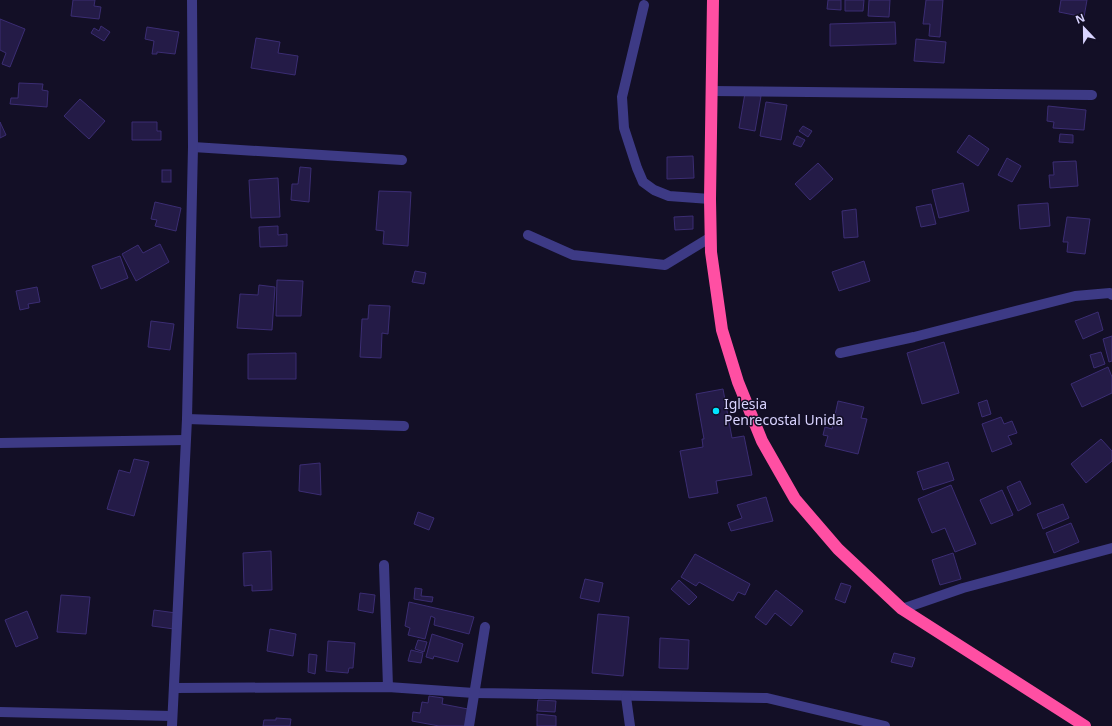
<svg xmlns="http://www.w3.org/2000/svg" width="1112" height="726" font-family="'Noto Sans',sans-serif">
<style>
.building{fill:#241b47;stroke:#3b2d73}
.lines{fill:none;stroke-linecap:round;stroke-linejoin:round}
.minor{stroke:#3d3a85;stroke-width:10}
.highway{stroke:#ff4fa3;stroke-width:12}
.poi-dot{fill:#00e5ff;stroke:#130f26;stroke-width:1.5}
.labels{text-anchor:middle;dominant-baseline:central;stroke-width:3;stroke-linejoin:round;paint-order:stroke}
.poi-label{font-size:14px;fill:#d9d4ff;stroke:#130f26;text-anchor:start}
</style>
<rect width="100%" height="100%" fill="#130f26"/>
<g class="building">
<polygon points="73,0 95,0 94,6 101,7 99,19 71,16"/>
<polygon points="828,0 841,0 841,10 827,9"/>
<polygon points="845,0 864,0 863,11 845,11"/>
<polygon points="869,0 890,0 889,17 868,16"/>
<polygon points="926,0 943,0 940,37 929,36 930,24 923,24"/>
<polygon points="1061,0 1087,0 1084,17 1059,12"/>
<polygon points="0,19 25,29 10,67 2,64 6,53 0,50"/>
<polygon points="895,22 896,44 830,46 830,24"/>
<polygon points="101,26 110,32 104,41 91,33 94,28 99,31"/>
<polygon points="147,27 179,32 175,54 157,52 157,54 152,54 154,41 145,39"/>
<polygon points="256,38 280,42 278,53 298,56 295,75 251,68"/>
<polygon points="916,39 946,42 944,63 914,61"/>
<polygon points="19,83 43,84 42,90 48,91 47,107 10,104 11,98 18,98"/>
<polygon points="745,93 761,96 755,131 739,128"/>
<polygon points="80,99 105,121 89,139 64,116"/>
<polygon points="766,102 787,105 781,140 760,136"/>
<polygon points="1048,106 1086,110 1084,130 1053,128 1054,122 1047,121"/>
<polygon points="0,122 6,135 0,138"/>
<polygon points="132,122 157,122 157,131 161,131 161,140 132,140"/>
<polygon points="803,126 812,131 808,137 799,131"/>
<polygon points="1060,134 1073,135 1073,143 1059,142"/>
<polygon points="969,135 989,149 978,166 957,152"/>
<polygon points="797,136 805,140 801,147 793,144"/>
<polygon points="693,156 694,178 667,179 667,157"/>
<polygon points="1007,158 1021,166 1012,182 998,175"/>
<polygon points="1076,161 1078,186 1050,188 1049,175 1054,175 1053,162"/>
<polygon points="818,163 833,179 810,200 795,184"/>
<polygon points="300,167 311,168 309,202 291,200 292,184 298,184"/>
<rect x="162" y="170" width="9" height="12"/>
<polygon points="278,178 280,217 251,218 249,180"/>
<polygon points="963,183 969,211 939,218 932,190"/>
<polygon points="379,191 411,192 408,246 383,244 384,231 376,230"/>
<polygon points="155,202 181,208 176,231 155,226 157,220 151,219"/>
<polygon points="1048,203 1050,226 1020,229 1018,205"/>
<polygon points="931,204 936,224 921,227 916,207"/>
<polygon points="856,209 858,237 844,238 842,211"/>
<polygon points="693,216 693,229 675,230 674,217"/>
<polygon points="1067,217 1090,219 1085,254 1067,252 1068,242 1063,242"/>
<polygon points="278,226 278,235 287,234 287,246 260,247 259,227"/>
<polygon points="160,244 169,262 136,281 122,254 138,245 143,253"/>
<polygon points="120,256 128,278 101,289 92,266"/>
<polygon points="864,261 870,281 839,291 832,272"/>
<polygon points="415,271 426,273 424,284 412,282"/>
<polygon points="277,280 303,281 301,316 276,316"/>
<polygon points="259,285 275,287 272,330 237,328 240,294 258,295"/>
<polygon points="37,287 40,302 28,304 29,308 20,310 16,291"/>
<polygon points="369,305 390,306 388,334 382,333 381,358 360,357 362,319 368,319"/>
<polygon points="1098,312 1103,330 1083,339 1075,321"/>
<polygon points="151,321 174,324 170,350 148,347"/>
<polygon points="1112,336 1112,361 1109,362 1103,339"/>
<polygon points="944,342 959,393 922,404 907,353"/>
<polygon points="1101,352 1105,364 1094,368 1090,355"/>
<polygon points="296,353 296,379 248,379 248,354"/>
<polygon points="1108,367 1112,377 1112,393 1082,407 1071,384"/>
<polygon points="723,389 732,438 744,436 752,475 716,481 718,493 689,498 680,451 703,447 702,439 704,439 696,394"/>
<polygon points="987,400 991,414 982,417 978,403"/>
<polygon points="838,401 864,407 861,418 867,419 858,454 825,446 828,436 823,435 825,427 832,429"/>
<polygon points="1001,417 1004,424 1012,421 1017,433 1008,436 1012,444 992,452 982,424"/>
<polygon points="1101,439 1112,451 1112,461 1086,483 1071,464"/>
<polygon points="134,459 149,462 134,516 107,509 119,470 130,473"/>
<polygon points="948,462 954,480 923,490 917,472"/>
<polygon points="320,463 321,495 299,491 300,465"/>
<polygon points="1020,481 1031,504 1018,511 1007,487"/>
<polygon points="951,485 976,544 955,552 945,528 932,533 918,499"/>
<polygon points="1002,490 1013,515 991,524 980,500"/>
<polygon points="766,497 773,521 731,531 728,523 742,518 737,505"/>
<polygon points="1063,504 1069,518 1043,529 1037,514"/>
<polygon points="418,512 434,518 429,530 414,524"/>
<polygon points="1071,523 1079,542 1054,553 1046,533"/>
<polygon points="271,551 272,590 252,591 252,585 244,586 243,553"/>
<polygon points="953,553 961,579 940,585 932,560"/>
<polygon points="695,554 750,584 745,595 738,592 733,601 699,582 696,586 681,577"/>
<polygon points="585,579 603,583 599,602 580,598"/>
<polygon points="679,580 697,597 689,605 671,589"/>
<polygon points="841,583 851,586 845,603 835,599"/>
<polygon points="415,588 422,589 421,596 433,597 432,602 414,599"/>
<polygon points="776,590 803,611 791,626 775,613 766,625 755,617"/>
<polygon points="360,593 375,595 373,613 358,610"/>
<polygon points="61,595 90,597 86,634 57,632"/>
<polygon points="409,602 474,617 469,634 434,625 435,618 431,616 425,639 408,635 410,628 405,626"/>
<polygon points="154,610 176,613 174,629 152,626"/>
<polygon points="27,611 38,638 16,647 5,620"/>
<polygon points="598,614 629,617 623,676 592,673"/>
<polygon points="270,629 296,634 293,656 267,651"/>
<polygon points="432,634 463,644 458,662 434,656 433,659 426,657"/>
<polygon points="660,638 689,640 688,669 659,668"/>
<polygon points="418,640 427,642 424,652 415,649"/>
<polygon points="328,641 355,643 353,668 349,668 348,673 326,671"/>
<polygon points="411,650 423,653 421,663 408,661"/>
<polygon points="894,653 915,658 912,667 891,662"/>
<polygon points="309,654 317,655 315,674 308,672"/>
<polygon points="429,696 443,698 442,704 468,709 465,726 439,726 412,721 413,712 420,713 422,702 428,703"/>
<polygon points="538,700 556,701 555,712 537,711"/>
<polygon points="537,714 556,716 556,726 537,726"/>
<polygon points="276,718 291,719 290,726 263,726 264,720 276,720"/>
</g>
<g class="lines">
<g class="minor">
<polyline points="644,5 622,97 624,128 637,168 643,182 654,190 669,196 710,199"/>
<polyline points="711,91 1092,95"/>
<polyline points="193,147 402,160"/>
<polyline points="528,235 573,255 665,265 711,237"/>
<polyline points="840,353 914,337 1075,296 1110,293 1112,295"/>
<polyline points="187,419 404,426"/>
<polyline points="0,443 185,440"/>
<polyline points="384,565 388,687"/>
<polyline points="902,609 963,588 1112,548"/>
<polyline points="175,688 388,687 474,693 767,698 885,726"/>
<polyline points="626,697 630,726"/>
<polyline points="0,712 172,716"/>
<polyline points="172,726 187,419 193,147 192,0"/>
<polyline points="469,726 485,627"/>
</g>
<polyline class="highway" points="713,0 710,199 711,252 722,330 738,382 762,441 795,499 838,549 902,609 1085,726"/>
</g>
<circle class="poi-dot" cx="716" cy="411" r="4"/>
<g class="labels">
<g class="poi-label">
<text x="724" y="403">Iglesia<tspan x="724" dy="16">Penrecostal Unida</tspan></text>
</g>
</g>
<g transform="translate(1084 28) rotate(338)" stroke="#130f26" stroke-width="3" paint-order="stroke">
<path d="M0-3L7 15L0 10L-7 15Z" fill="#d9d4ff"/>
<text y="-6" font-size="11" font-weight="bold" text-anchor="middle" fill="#d9d4ff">N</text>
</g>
</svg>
